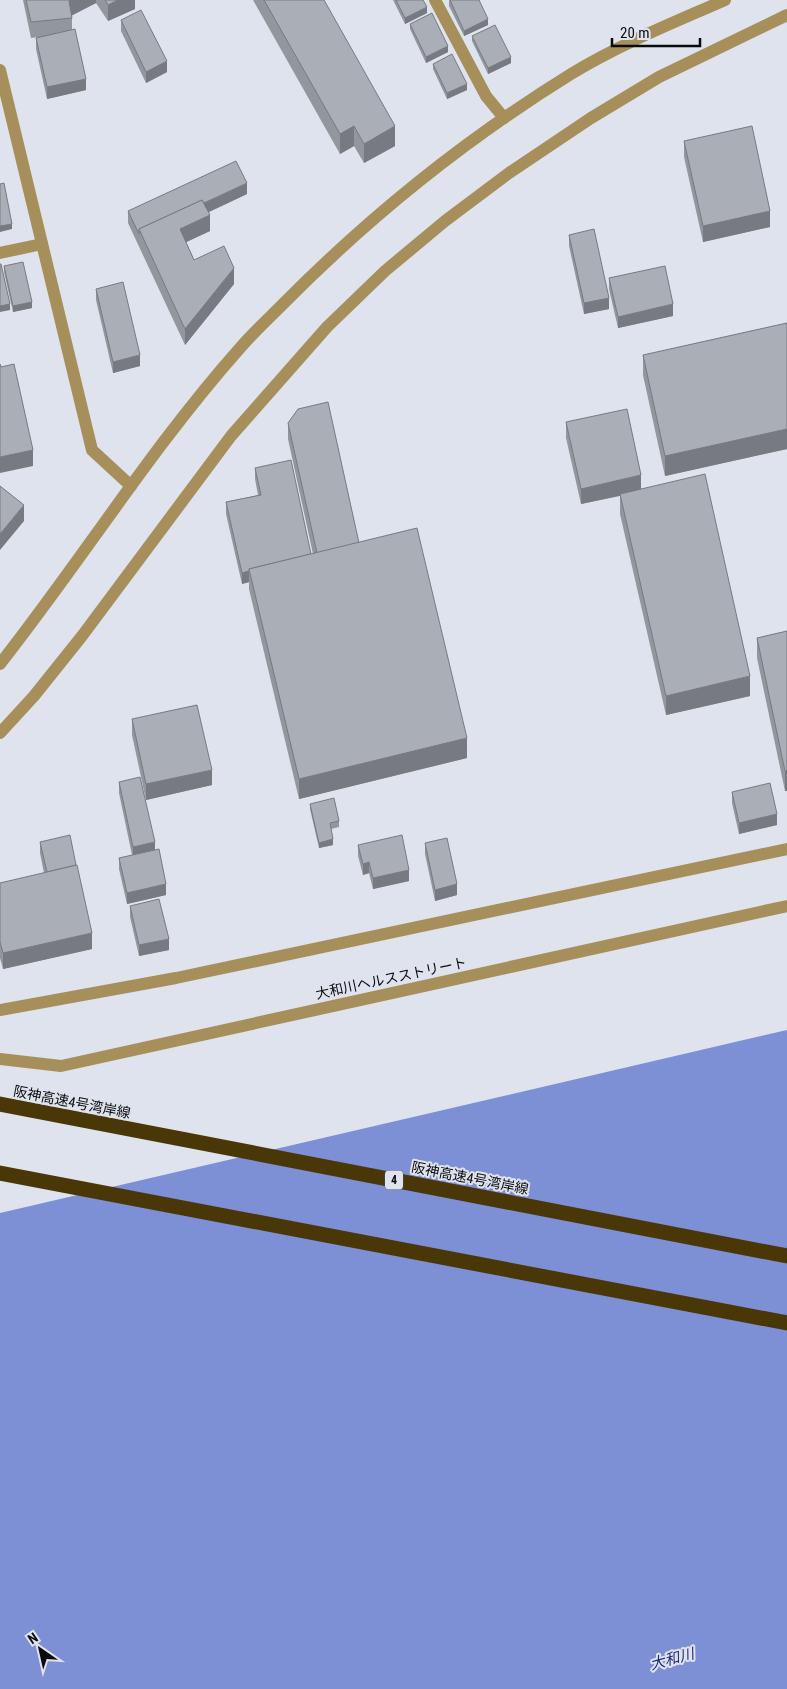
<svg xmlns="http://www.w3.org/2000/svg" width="787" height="1689" font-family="'Roboto Condensed','Noto Sans JP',sans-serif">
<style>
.water{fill:#7d90d5}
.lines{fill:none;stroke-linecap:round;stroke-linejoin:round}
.service{stroke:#a78f5c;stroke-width:12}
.pedestrian{stroke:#a78f5c;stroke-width:12}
.minor{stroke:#a78f5c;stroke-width:12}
.tertiary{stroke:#a78f5c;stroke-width:12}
.motorway{stroke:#4a3708;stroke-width:15}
.wall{fill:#92969d}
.shaded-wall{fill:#777a80}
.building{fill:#aaaeb7;stroke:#777a80}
.labels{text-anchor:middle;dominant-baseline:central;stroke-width:4;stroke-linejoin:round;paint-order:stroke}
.shield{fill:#dfe3ed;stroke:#4a4c51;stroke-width:1}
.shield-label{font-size:12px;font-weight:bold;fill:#0a0b0e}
.street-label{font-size:14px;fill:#0a0b0e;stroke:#dfe3ed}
.water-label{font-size:15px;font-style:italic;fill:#212c7c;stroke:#dfe3ed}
</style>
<rect width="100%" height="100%" fill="#dfe3ed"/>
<polygon class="water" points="787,1030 787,1689 0,1689 0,1213"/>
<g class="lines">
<g class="service">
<polyline points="435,0 486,96 504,118"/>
<polyline points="0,253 42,244"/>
</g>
<polyline class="pedestrian" points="0,1059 61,1066 787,906"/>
<polyline class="minor" points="0,1010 176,978 787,849"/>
<g class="tertiary">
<polyline points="0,70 92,450 131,486"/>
<path d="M0,664c82,-104 152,-217 240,-316 13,-15 28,-29 42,-43 87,-88 184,-166 289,-231 49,-30 102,-51 154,-74"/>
<polyline points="0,733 34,696 82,636 231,436 327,327 385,271 445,221 509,173 591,118 659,77 787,15"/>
</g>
<g class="motorway">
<polyline points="0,1104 787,1256"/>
<polyline points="0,1173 787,1323"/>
</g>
</g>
<g class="wall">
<polygon points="23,0 135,0 135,9 108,21 96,3 72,15 72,29 86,90 47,99 36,49 36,38 39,37 31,38"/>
<polygon points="253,0 324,0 395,146 364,163 354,146 340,154"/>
<polygon points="393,0 423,0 427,13 405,24"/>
<polygon points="449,0 488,25 464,36 449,6"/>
<polygon points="121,20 167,72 146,83 121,31"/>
<polygon points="410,24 448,52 426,63 410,29"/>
<polygon points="472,36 511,63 488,74 472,41"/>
<polygon points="433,64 467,90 447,99 433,69"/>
<polygon points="684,141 770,227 703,242 684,157"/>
<polygon points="247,194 209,212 210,231 186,242 194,260 234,284 185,345 128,223 128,211"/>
<polygon points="569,235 609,309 584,314 569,246"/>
<polygon points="4,266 32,308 13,312 4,272"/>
<polygon points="609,278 673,316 618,328 609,289"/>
<polygon points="96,289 140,366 113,373 96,300"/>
<polygon points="787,323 787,449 665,476 643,375 643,355"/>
<polygon points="566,422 641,489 750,696 666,715 620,514 620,496 581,504 566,438"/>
<polygon points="288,423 359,543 467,758 299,799 249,589 249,582 242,584 226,514 226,502 258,495 255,479 255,468 311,554 313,554 288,439"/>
<polygon points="787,631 785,791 757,658 757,638"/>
<polygon points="132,719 212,785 146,800 132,735"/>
<polygon points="119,782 155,850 166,895 127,904 119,869 119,858 132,855 119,793"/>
<polygon points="732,792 777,825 739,834 732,803"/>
<polygon points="310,804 339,821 339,827 331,829 333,845 319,848 310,809"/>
<polygon points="40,842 92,949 3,969 0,958 0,883 44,873 40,853"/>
<polygon points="425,843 457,895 435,901 425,854"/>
<polygon points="358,845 409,881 373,889 369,873 363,875 358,856"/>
<polygon points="130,906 169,950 139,956 130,917"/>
</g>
<g class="shaded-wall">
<polygon points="70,0 96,0 96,3 69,17 69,1"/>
<polygon points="118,0 135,0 135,9 108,21 108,5"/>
<polygon points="427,7 427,13 405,24 405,18"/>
<polygon points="488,19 488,25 464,36 464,31"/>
<polygon points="448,46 448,52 426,63 426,57"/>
<polygon points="511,57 511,63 488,74 488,68"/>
<polygon points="167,61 167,72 146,83 146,72"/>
<polygon points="86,79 86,90 47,99 47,87"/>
<polygon points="467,84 467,90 447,99 447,93"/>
<polygon points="354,126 354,146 340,154 340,134"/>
<polygon points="395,126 395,146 364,163 364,144"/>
<polygon points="247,183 247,194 145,242 141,233"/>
<polygon points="770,211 770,227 703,242 703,226"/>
<polygon points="210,215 210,231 180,245 180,229"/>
<polygon points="12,224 12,229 0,232 0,226"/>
<polygon points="234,268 234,284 185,345 185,329"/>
<polygon points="609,298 609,309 584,314 584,303"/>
<polygon points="32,302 32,308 13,312 13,306"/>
<polygon points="10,304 10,310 0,312 0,306"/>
<polygon points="673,304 673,316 618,328 618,317"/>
<polygon points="140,355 140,366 113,373 113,362"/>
<polygon points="787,429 787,449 665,476 665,456"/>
<polygon points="33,450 33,466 0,473 0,457"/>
<polygon points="641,475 641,491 581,504 581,489"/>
<polygon points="24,505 24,521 0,550 0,534"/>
<polygon points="249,571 249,582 242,584 242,573"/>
<polygon points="750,676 750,696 666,715 666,696"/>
<polygon points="467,738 467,758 299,799 299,779"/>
<polygon points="212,770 212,785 146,800 146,784"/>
<rect x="785" y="771" width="2" height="20"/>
<polygon points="777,814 777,825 739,834 739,823"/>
<polygon points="333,839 333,845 319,848 319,843"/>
<polygon points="155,842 155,853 133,858 133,847"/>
<polygon points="369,862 369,873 363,875 363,864"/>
<polygon points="409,870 409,881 373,889 373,878"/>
<polygon points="166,884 166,895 127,904 127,893"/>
<polygon points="457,884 457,895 435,901 435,890"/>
<polygon points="92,933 92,949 3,969 3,953"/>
<polygon points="169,939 169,950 139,956 139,945"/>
</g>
<g class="building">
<polygon points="26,0 70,0 69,1 72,18 31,22"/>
<polygon points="105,0 118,0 108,5"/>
<polygon points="264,0 324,0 395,126 364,144 354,126 340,134"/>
<polygon points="396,0 423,0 427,7 405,18"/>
<polygon points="450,0 479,0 488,19 464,31"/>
<polygon points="141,10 167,61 146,72 121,20"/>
<polygon points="432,13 448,46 426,57 410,24"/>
<polygon points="495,25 511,57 488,68 472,36"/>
<polygon points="75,29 86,79 47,87 36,38"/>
<polygon points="452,54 467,84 447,93 433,64"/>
<polygon points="752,126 770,211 703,226 684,141"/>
<polygon points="236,161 247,183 204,203 202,200 139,229 139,234 128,211"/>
<polygon points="4,183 12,224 0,226 0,184"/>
<polygon points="202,200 210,215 180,229 194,260 224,246 234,268 185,329 139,229"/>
<polygon points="594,229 609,298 584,303 569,235"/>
<polygon points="23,262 32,302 13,306 4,266"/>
<polygon points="0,264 1,264 10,304 0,306"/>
<polygon points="665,266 673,304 618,317 609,278"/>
<polygon points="123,282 140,355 113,362 96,289"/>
<polygon points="787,323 787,429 665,456 643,355"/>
<polygon points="0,364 1,367 14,364 33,450 0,457"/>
<polygon points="328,402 359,543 317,553 288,423 298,409"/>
<polygon points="627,409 641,475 581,489 566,422"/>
<polygon points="291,460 311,554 249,569 249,571 242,573 226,502 261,495 255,468"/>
<polygon points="705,474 750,676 666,696 620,494"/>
<polygon points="0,486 24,505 0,534"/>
<polygon points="417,528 467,738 299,779 249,569"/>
<polygon points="787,631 787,771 785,771 757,638"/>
<polygon points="197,705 212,770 146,784 132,719"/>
<polygon points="140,777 155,842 133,847 119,782"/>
<polygon points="770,783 777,814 739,823 732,792"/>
<polygon points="334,798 339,821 330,823 333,839 319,843 310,804"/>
<polygon points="70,835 76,865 47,872 40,842"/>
<polygon points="402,835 409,870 373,878 369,862 363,864 358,845"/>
<polygon points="447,838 457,884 435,890 425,843"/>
<polygon points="159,849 166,884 127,893 119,858"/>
<polygon points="77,865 92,933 3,953 0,942 0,883"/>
<polygon points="159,899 169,939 139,945 130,906"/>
</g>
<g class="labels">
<rect class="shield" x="385" y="1170.5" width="18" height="19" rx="4"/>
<g class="shield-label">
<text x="394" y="1180">4</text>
</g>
<g class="street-label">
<text transform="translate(391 978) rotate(-12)">大和川ヘルスストリート</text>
<text transform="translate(72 1102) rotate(11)">阪神高速4号湾岸線</text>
<text transform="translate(470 1178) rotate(11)">阪神高速4号湾岸線</text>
</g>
<g class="water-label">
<text transform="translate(672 1659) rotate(-15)">大和川</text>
</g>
</g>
<g transform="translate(40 1649) rotate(326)" stroke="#dfe3ed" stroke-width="4" paint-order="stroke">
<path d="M0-4L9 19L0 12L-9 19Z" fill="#0a0b0e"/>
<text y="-8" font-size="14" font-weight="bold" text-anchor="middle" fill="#0a0b0e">N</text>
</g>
<path d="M612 38v8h88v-8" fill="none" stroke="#0a0b0e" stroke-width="2.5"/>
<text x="620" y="38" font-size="15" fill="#0a0b0e" stroke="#dfe3ed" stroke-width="4" paint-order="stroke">20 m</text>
</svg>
